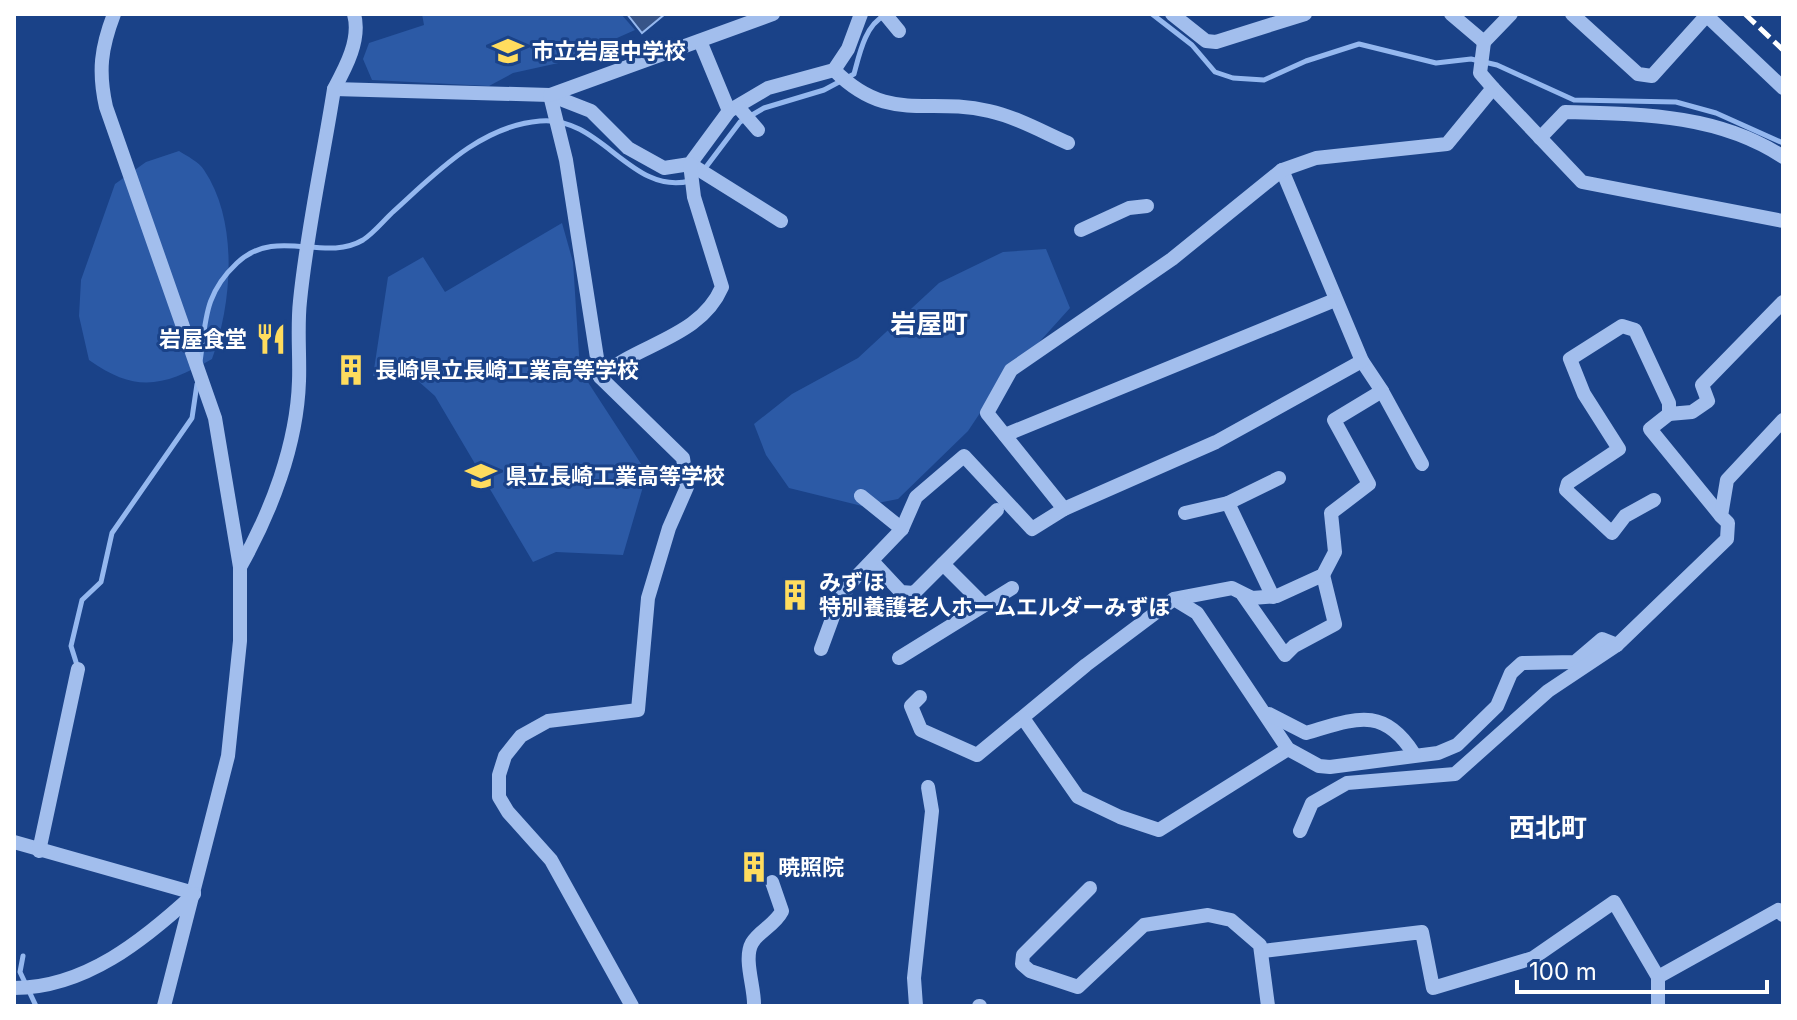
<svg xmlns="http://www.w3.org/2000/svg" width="1797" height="1020" font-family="Inter,'Noto Sans JP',sans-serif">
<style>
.green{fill:#2c5aa6}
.water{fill:#375488;stroke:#95b8ef;stroke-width:2}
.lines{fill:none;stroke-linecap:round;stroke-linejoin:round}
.stream{stroke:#95b8ef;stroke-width:5}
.minor{stroke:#a2beed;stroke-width:14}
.rail{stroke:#fff;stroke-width:5;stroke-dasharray:14 6;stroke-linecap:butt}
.labels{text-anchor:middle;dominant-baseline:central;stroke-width:6;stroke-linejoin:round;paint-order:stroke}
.poi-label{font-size:22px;font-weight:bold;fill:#fff;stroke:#1a4288;text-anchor:start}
.quarter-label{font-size:26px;font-weight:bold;fill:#fff;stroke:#1a4288}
</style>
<rect width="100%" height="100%" fill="#1a4288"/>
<g class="green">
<polygon points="422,14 621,14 635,30 563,62 513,73 489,86 372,80 363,59 369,43 424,25"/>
<path d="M179,151c8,5 20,11 25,19 35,52 28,133 8,189 -48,27 -75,35 -123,1l-10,-44 2,-36 34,-96 31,-22z"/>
<polygon points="562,223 573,262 580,370 647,473 623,555 556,552 533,562 435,396 417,380 373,376 388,277 423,257 445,292"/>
<polygon points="1046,249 1070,308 994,392 968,431 898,499 862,506 789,488 766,455 754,424 792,394 858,358 939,283 1003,252"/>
</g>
<polygon class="water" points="627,14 665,14 642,33"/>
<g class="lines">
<g class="stream">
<polyline points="1152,14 1192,45 1215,72 1233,78 1264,80 1306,61 1359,44 1436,63 1471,59 1497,65 1574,100 1676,102 1716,113 1783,143"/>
<path d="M703,171l37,-49 24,-14 60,-18 30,-16c5,-18 11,-49 30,-58"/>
<path d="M200,362c6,-42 4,-68 37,-99 39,-37 87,0 126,-23 11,-7 21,-20 31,-29 42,-38 86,-85 146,-90 61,-6 91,75 150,60"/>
<polyline points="76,662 71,646 82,600 101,582 112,533 192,418 197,384"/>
<polyline points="23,956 20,972 36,1006"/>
</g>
<g class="minor">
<path d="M114,14c-13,34 -16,57 -8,93l109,311 25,149v74l-12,115 -64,250"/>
<polyline points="885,14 899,31"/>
<polyline points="1172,14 1206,41 1216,42 1305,14"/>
<polyline points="1451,14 1484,42 1511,14"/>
<polyline points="1572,14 1638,74 1652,76 1707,15"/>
<polyline points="1705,14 1783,88"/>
<polyline points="700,41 729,111"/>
<path d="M834,70c55,55 92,26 155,41 27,6 54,21 79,32"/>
<polyline points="1493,88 1582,182 1783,221"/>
<polyline points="334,89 550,95 591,111 628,148 664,168 690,164 729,111 768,88 834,70 848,49 861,14"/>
<polyline points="550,95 566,160 600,377 683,458 687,487 669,528 648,598 638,710 548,721 521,736 505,756 499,775 499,797 508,812 551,860 632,1006"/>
<polyline points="550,95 773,14"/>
<polyline points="739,108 758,130"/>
<path d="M1540,138l25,-26c75,2 153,2 218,45"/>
<polyline points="690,164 781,221"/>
<polyline points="1282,170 1362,361 1382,391"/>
<polyline points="1081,230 1129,208 1147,206"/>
<path d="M600,377c39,-34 100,-39 122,-90l-28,-90 -4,-33"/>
<polyline points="1669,414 1650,429 1721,516"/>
<polyline points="1005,435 1335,300"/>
<polyline points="861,496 902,529"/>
<polyline points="1654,500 1625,516 1612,533 1566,490 1568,483 1619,449 1584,394 1570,359 1622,326 1635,330 1669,403 1669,414 1692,412 1708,401 1702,385 1783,302"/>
<polyline points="1228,503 1273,597"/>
<polyline points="1064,509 987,413 1011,370 1172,259 1282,170 1316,158 1447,144 1493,88 1480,73 1484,42"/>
<polyline points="1185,513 1228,503 1279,478"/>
<polyline points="873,562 901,592 914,593 997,510"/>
<polyline points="943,564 984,605"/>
<path d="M240,567c31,-55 57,-122 59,-186 1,-26 -2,-53 1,-80 7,-71 23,-142 34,-212 12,-22 27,-50 20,-75"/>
<polyline points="1243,595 1285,655 1294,646 1335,624 1323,575"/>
<polyline points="1174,599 1232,588 1252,598 1277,596 1323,575 1335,552 1331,513 1369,484 1334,420 1382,391 1422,464"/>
<polyline points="821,649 839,600 855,578 902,529 916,497 964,456 1032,529 1064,509 1216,442 1362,361"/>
<polyline points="899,658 1012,588"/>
<polyline points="920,697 911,706 921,730 977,755 1086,665 1174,599 1197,613 1288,749 1319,766 1330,767 1438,753 1457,745 1497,706 1511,673 1522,663 1575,662 1602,639 1617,645"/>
<path d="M1269,714l37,19c49,-14 77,-28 108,21"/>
<polyline points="1023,718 1078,797 1120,817 1159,830 1288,749"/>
<polyline points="1300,831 1312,803 1347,783 1455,774 1548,691 1617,645 1727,539 1728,523 1721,516 1727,480 1783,420"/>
<polyline points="14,842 194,893"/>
<polyline points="39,851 78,669"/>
<polyline points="1090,888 1023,955 1022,964 1030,971 1078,987 1144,925 1208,915 1231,920 1260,945 1268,1006"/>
<polyline points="1263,951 1422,932 1433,988 1533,958 1614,902 1658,977 1778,910 1783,915"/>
<polyline points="1658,977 1658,1006"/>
<path d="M14,988c71,0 130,-48 180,-94"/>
<path d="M754,1006c1,-18 -11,-47 -2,-63 7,-12 23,-18 30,-32l-10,-29"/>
<polyline points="916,1006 914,978 932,811 928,787"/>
<polyline points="979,1006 980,1006"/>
</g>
<polyline class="rail" points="1745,14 1783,50"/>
</g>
<defs>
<symbol id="school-bare" viewBox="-9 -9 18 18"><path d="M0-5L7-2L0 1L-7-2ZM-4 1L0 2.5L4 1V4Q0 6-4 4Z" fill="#ffdc5e" stroke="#1a4288" stroke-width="2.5" paint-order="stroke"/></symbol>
<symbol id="restaurant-bare" viewBox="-9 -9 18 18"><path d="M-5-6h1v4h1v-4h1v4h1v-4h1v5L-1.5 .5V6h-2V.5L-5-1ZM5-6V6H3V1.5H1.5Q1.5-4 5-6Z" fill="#ffdc5e" stroke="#1a4288" stroke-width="2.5" paint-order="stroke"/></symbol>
<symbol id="building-bare" viewBox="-9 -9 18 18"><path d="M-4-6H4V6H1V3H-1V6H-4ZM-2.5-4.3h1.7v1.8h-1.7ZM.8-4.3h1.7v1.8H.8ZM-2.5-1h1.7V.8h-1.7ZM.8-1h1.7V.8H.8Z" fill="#ffdc5e" stroke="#1a4288" stroke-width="2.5" paint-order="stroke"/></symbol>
</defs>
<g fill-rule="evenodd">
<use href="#school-bare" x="486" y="29" width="44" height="44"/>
<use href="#restaurant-bare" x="249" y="317" width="44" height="44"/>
<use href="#building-bare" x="329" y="348" width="44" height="44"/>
<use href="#school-bare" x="459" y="454" width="44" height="44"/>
<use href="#building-bare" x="773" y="573" width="44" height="44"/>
<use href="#building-bare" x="732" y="845" width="44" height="44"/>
</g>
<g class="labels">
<g class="poi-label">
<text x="532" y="51">市立岩屋中学校</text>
<text x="247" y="339" text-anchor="end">岩屋食堂</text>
<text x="375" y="370">長崎県立長崎工業高等学校</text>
<text x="505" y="476">県立長崎工業高等学校</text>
<text x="819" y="582">みずほ<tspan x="819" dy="25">特別養護老人ホームエルダーみずほ</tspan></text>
<text x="778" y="867">暁照院</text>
</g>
<g class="quarter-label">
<text x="929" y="323">岩屋町</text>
<text x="1548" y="827">西北町</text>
</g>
</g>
<rect width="1797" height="1020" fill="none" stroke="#ffffff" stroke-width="32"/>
<path d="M1517 980v12h250v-12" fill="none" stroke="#ffffff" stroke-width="4"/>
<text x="1529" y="980" font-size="24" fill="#ffffff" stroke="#1a4288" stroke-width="6" paint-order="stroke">100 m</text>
</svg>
